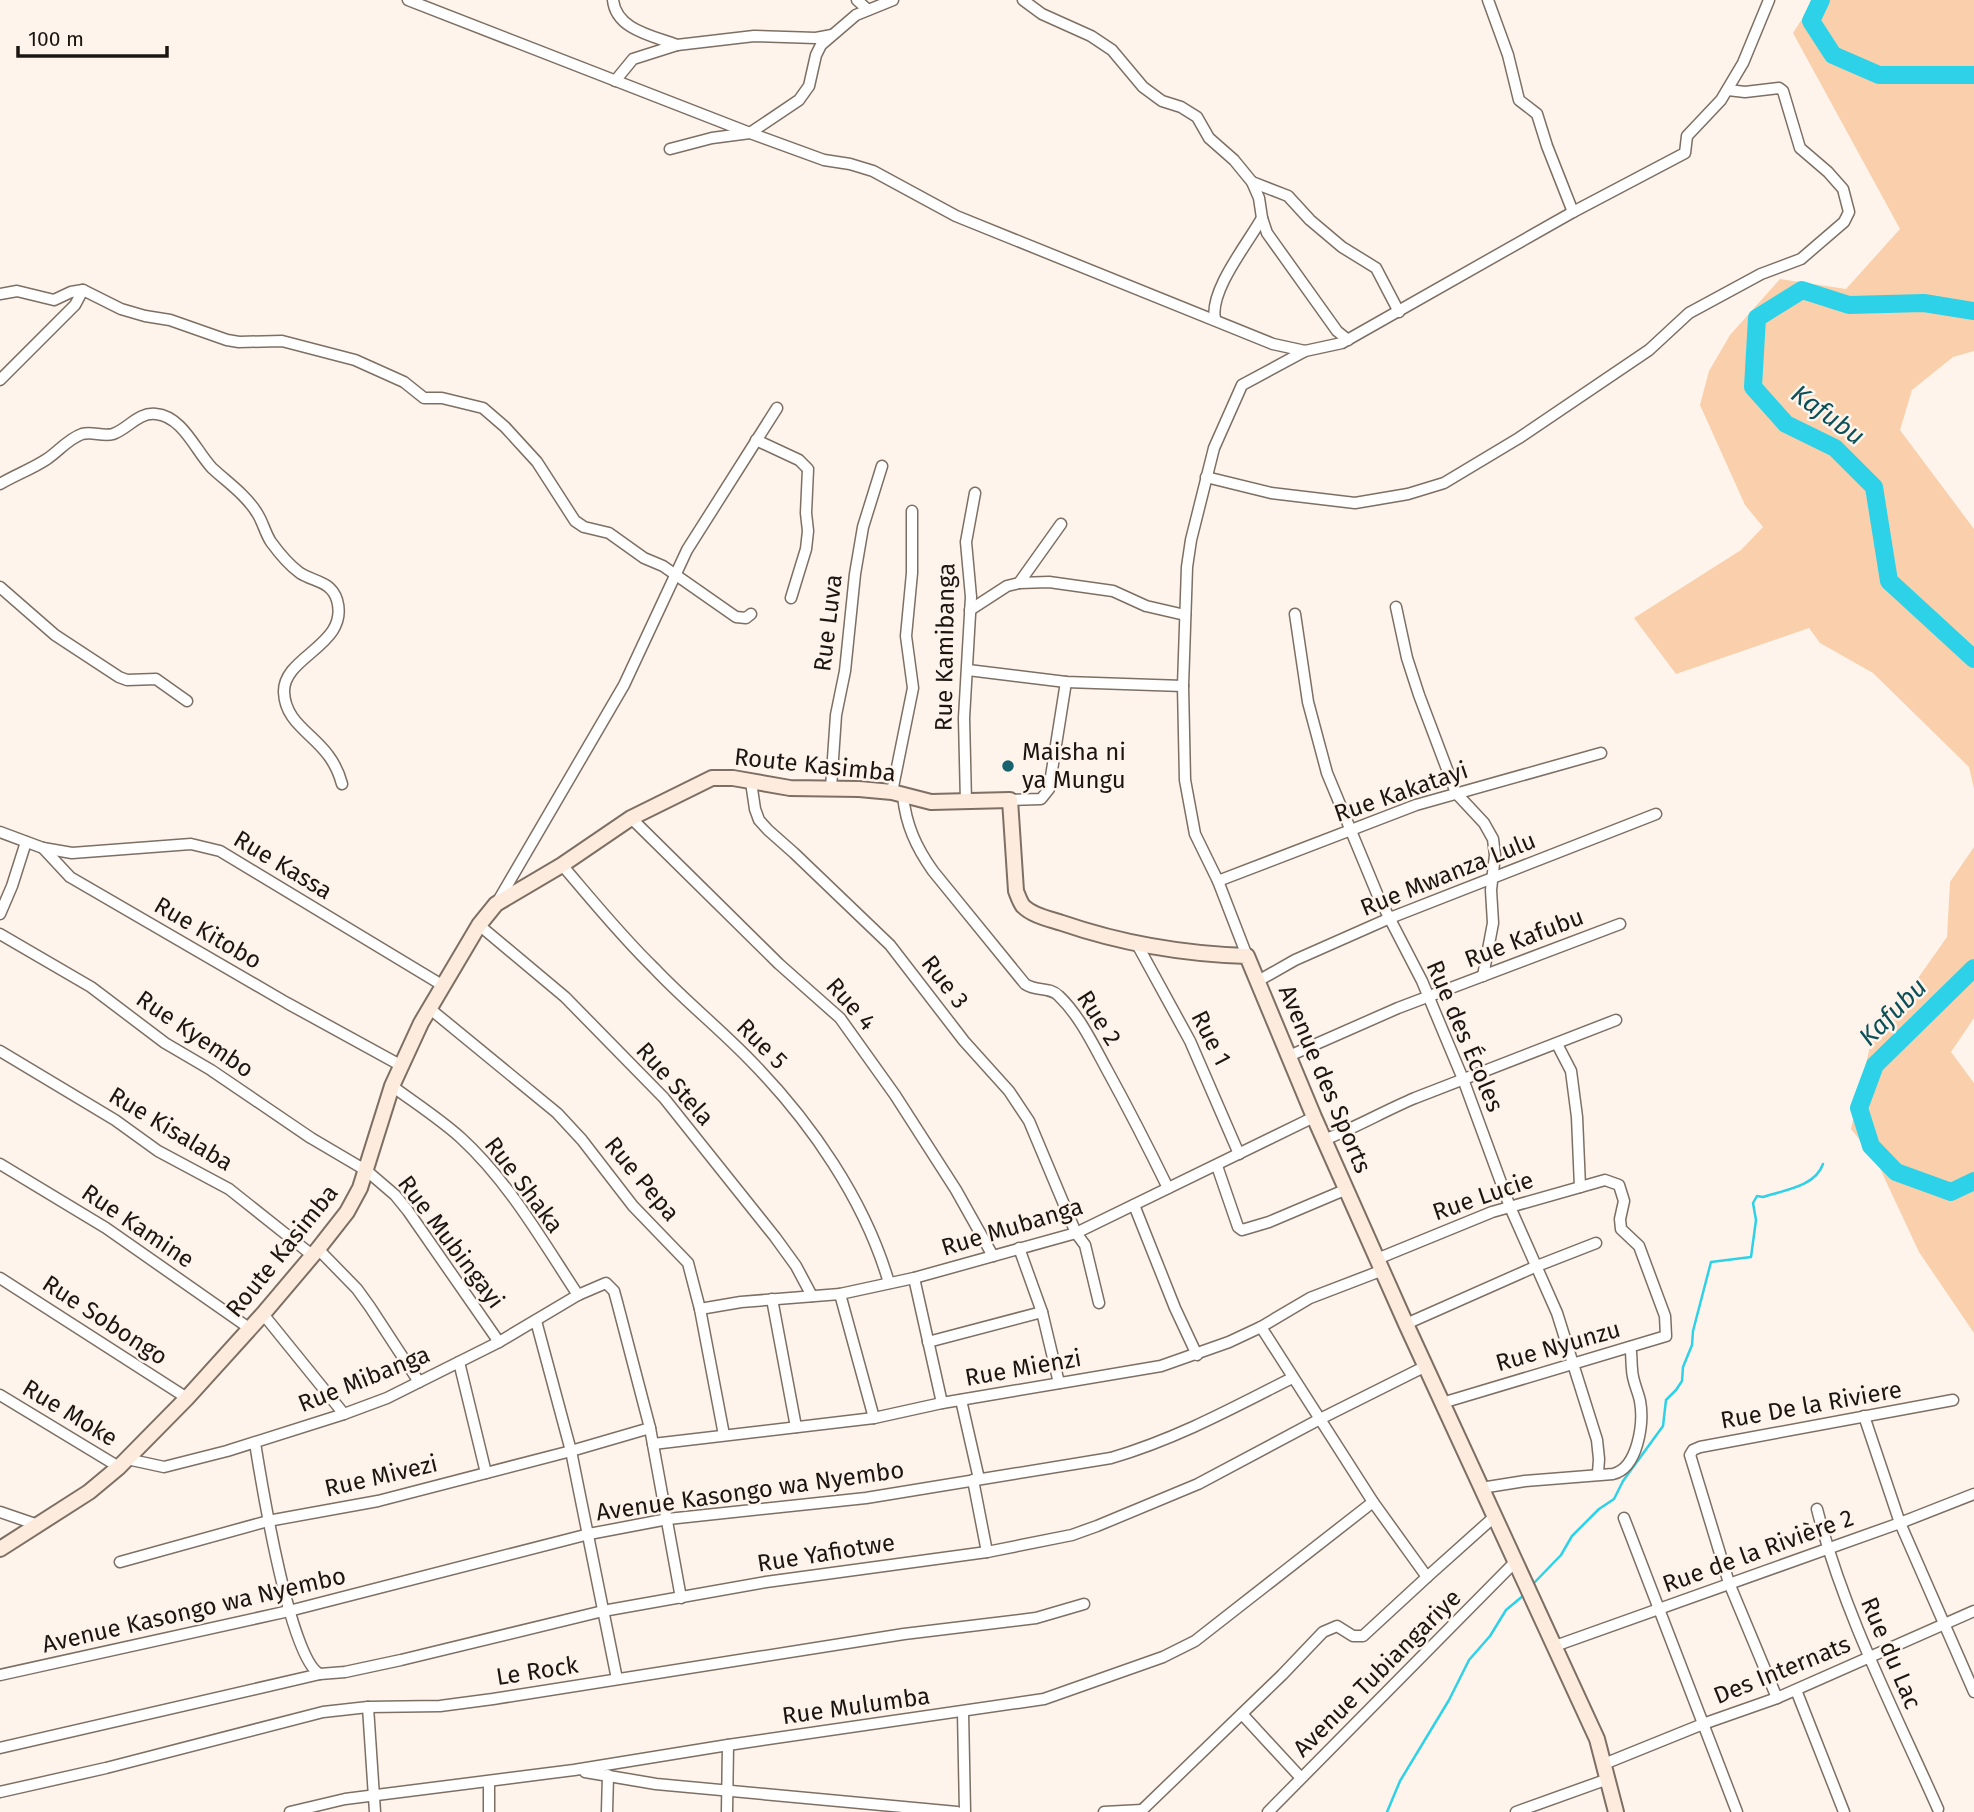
<svg xmlns="http://www.w3.org/2000/svg" width="1974" height="1812" font-family="'Fira Sans',sans-serif">
<style>
.green{fill:#f9d0ab}
.lines{fill:none;stroke-linecap:round;stroke-linejoin:round}
.stream{stroke:#2dd2e9;stroke-width:2.5}
.river{stroke:#2dd2e9;stroke-width:18}
.street-casing{stroke:#7d6f63;stroke-width:13}
.secondary-casing{stroke:#7d6f63;stroke-width:18}
.street{stroke:#fff;stroke-width:10}
.secondary{stroke:#fdecdd;stroke-width:14}
.poi-dot{fill:#18636e;stroke:#fef4ec;stroke-width:2.5}
.labels{text-anchor:middle;dominant-baseline:central;stroke-width:5;stroke-linejoin:round;paint-order:stroke}
.street-label{font-size:24px;fill:#1b1611;stroke:#fef4ec}
.poi-label{font-size:24px;fill:#1b1611;stroke:#fef4ec;text-anchor:start}
.water-label{font-size:26px;font-style:italic;fill:#0b4f58;stroke:#fef4ec}
</style>
<rect width="100%" height="100%" fill="#fef4ec"/>
<g class="green">
<polygon points="1814,0 1974,0 1974,351 1953,357 1912,390 1900,430 1974,529 1974,789 1969,767 1873,673 1820,643 1809,628 1676,674 1634,618 1741,550 1763,527 1745,505 1700,405 1709,371 1730,335 1780,279 1846,289 1900,229 1793,33"/>
<polygon points="1974,847 1974,1018 1951,1052 1974,1083 1974,1333 1919,1252 1876,1160 1851,1129 1870,1046 1947,937 1950,882"/>
</g>
<g class="lines">
<g class="stream">
<path d="M1533,1584l28,-29 11,-19 27,-27 15,-10 9,-18 40,-55 3,-26 10,-10 6,-9 1,-14 9,-22 1,-14 18,-69 40,-5 5,-37 -3,-17 4,-7 6,1c21,-7 52,-10 60,-33"/>
<polyline points="1387,1812 1400,1781 1449,1700 1469,1660 1490,1636 1506,1610 1524,1595"/>
</g>
<g class="river">
<polyline points="1821,0 1811,21 1833,55 1879,75 1974,75"/>
<polyline points="1974,311 1924,303 1849,305 1802,290 1757,318 1753,387 1786,424 1835,448 1874,487 1889,581 1974,659"/>
<polyline points="1974,968 1875,1065 1859,1108 1871,1146 1896,1172 1951,1192 1974,1181"/>
</g>
<defs>
<g id="street">
<polyline points="408,0 750,133 799,100 809,86 816,55 821,45 856,15 893,0"/>
<path d="M613,0c3,30 41,36 64,45"/>
<polyline points="857,0 868,10"/>
<polyline points="1023,0 1042,14 1091,36 1112,50 1143,87 1162,101 1181,107 1197,117 1209,138 1234,160 1252,182 1259,198 1262,218 1267,233 1337,331 1348,340"/>
<polyline points="1488,0 1508,55 1519,100 1537,114 1547,146 1573,212"/>
<polyline points="615,81 633,59 677,45 754,36 816,38 832,35"/>
<polyline points="670,149 712,138 750,133 824,160 850,164 873,171 956,216 1273,344 1305,351"/>
<polyline points="1252,182 1288,196 1310,220 1342,247 1376,268 1399,312"/>
<polyline points="0,294 17,291 54,300 71,292 83,290 121,309 145,316 170,320 227,340 239,342 282,341 355,360 404,382 424,398 442,398 483,408 505,427 537,462 575,521 584,527 609,533 644,558 663,566 736,617 746,618 751,614"/>
<path d="M1215,319c-6,-28 33,-76 47,-101"/>
<polyline points="0,380 75,305 83,290"/>
<polyline points="756,440 799,460 808,469 806,513 808,531 806,549 791,598"/>
<polyline points="1206,477 1271,493 1355,503 1408,494 1444,483 1519,438 1649,350 1689,313 1761,274 1801,259 1844,222 1849,212 1843,189 1828,172 1800,148 1783,91 1779,88 1745,92 1728,90"/>
<path d="M0,484c15,-9 32,-15 47,-25 12,-8 21,-20 35,-25 10,-3 21,3 31,0 15,-5 25,-22 43,-20 26,2 40,37 56,54 15,14 34,27 45,45 6,9 8,20 14,29 8,11 18,23 29,31 14,9 31,8 37,27 13,45 -54,56 -53,92 1,30 28,41 44,63 7,9 11,18 14,29"/>
<polyline points="1019,583 1061,524"/>
<polyline points="0,587 55,635 119,677 127,680 156,679 187,701"/>
<polyline points="1396,607 1407,658 1419,695 1456,793 1484,823 1493,839 1495,855 1491,890 1493,923 1483,976"/>
<polyline points="970,610 1007,586 1019,583 1049,582 1113,591 1146,606 1185,615"/>
<polyline points="1295,614 1308,702 1327,773 1378,896 1422,981 1463,1079 1510,1207 1557,1313 1597,1440 1599,1459 1598,1473"/>
<polyline points="968,670 1066,682 1183,686"/>
<polyline points="751,782 755,809 759,820 768,830 794,853 890,945 964,1041 1009,1091 1029,1121 1076,1233 1085,1245 1099,1303"/>
<polyline points="831,788 836,715 845,671 855,574 863,527 882,466"/>
<polyline points="892,792 913,688 906,636 912,573 912,511"/>
<path d="M903,796c3,29 13,51 30,75l92,113c11,8 24,2 34,12 20,19 34,48 47,72 22,40 42,79 62,120"/>
<polyline points="1010,800 1041,799 1049,789 1066,682"/>
<polyline points="966,802 964,718 971,597 966,542 975,493"/>
<polyline points="631,818 779,964 840,1018 895,1095 956,1190 993,1256"/>
<polyline points="0,832 43,848 70,877 287,1003 400,1065"/>
<polyline points="43,848 72,853 191,844 220,851 442,985"/>
<path d="M562,865c30,35 59,71 92,103 30,32 65,60 96,92 60,61 115,140 139,223"/>
<polyline points="1218,881 1416,805 1601,753"/>
<polyline points="498,901 624,685 687,550 777,408"/>
<polyline points="0,914 12,886 26,842"/>
<polyline points="479,925 565,997 664,1098 775,1237 796,1266 812,1296"/>
<polyline points="0,934 91,987 165,1043 211,1070 311,1138 367,1171 395,1195 408,1211 499,1342"/>
<polyline points="1138,946 1190,1041 1239,1154"/>
<polyline points="1247,956 1218,881 1195,834 1185,780 1183,686 1187,567 1191,540 1214,448 1242,385 1305,351 1342,343 1573,212 1685,153 1687,136 1721,100 1743,63 1769,0"/>
<polyline points="1258,981 1295,960 1390,918 1656,814"/>
<polyline points="429,1008 557,1113 582,1140 633,1206 688,1263 700,1309 724,1435"/>
<polyline points="1557,1044 1571,1071 1577,1117 1580,1187"/>
<polyline points="0,1051 115,1120 158,1151 229,1189 312,1255"/>
<polyline points="1289,1056 1398,1008 1620,924"/>
<path d="M392,1086c23,17 48,33 69,52 48,44 82,104 117,157"/>
<path d="M1326,1139c31,-12 58,-28 89,-41l201,-78"/>
<polyline points="0,1164 106,1228 249,1328"/>
<polyline points="1217,1166 1238,1227 1242,1230 1269,1222 1347,1189"/>
<polyline points="1134,1205 1175,1308 1197,1355"/>
<polyline points="1019,1248 1042,1312 1059,1383"/>
<polyline points="318,1249 357,1289 370,1307 419,1382"/>
<polyline points="1377,1259 1492,1212 1605,1180 1619,1185 1624,1201 1620,1219 1621,1229 1639,1246 1665,1316 1666,1336 1442,1403"/>
<polyline points="0,1278 187,1398"/>
<polyline points="914,1278 942,1403"/>
<polyline points="840,1294 874,1418"/>
<polyline points="772,1299 796,1427"/>
<polyline points="700,1309 741,1302 840,1294 914,1278 1076,1233 1314,1117"/>
<polyline points="263,1314 344,1414"/>
<polyline points="536,1321 571,1451 617,1679"/>
<polyline points="1406,1324 1537,1266 1596,1243"/>
<polyline points="1261,1327 1373,1502 1427,1577 1494,1517"/>
<polyline points="928,1342 1042,1312"/>
<polyline points="459,1362 486,1473"/>
<polyline points="0,1395 119,1467"/>
<polyline points="961,1400 979,1479"/>
<polyline points="1864,1416 1900,1523 1974,1692"/>
<path d="M255,1443c6,37 35,218 65,231"/>
<polyline points="653,1444 874,1418 942,1403 1161,1366 1229,1342 1261,1327 1310,1298 1383,1270"/>
<polyline points="127,1459 164,1467 227,1451 344,1414 387,1398 499,1342 578,1295 606,1283 614,1291 617,1302 650,1428 681,1598"/>
<polyline points="973,1480 987,1552"/>
<path d="M1481,1488l44,-7 88,-7c25,-6 31,-51 27,-73 -2,-10 -8,-21 -8,-32 -1,-8 0,-15 -2,-22"/>
<path d="M1817,1509c27,105 77,201 121,300"/>
<polyline points="0,1512 38,1525"/>
<polyline points="1624,1518 1737,1812"/>
<polyline points="120,1562 268,1521 378,1501 571,1451 650,1428"/>
<polyline points="1555,1646 1900,1523 1974,1494"/>
<path d="M0,1675l289,-64 300,-77 79,-15 198,-21 245,-40c65,-19 122,-50 181,-80"/>
<polyline points="1796,1690 1844,1812"/>
<polyline points="1777,1698 1729,1583 1690,1455 1693,1450 1700,1447 1953,1400"/>
<polyline points="368,1707 375,1812"/>
<polyline points="963,1712 965,1812"/>
<polyline points="1242,1714 1301,1778"/>
<polyline points="0,1748 320,1674 345,1672 401,1660 603,1611 766,1582 987,1552 1072,1535 1097,1526 1198,1484 1320,1419 1426,1366"/>
<polyline points="1604,1764 1703,1724 1777,1698 1974,1611"/>
<polyline points="585,1772 656,1784 957,1812"/>
<polyline points="0,1792 106,1768 323,1712 368,1707 440,1706 493,1699 904,1634 1036,1618 1084,1604"/>
<polyline points="290,1812 345,1799 574,1770 728,1745 1044,1699 1163,1657 1195,1641 1373,1502"/>
<polyline points="489,1812 489,1782"/>
<polyline points="607,1812 608,1775"/>
<polyline points="727,1812 728,1745"/>
<polyline points="1104,1812 1142,1810"/>
<polyline points="1140,1812 1282,1675 1323,1632 1337,1626 1353,1636 1363,1636 1427,1577"/>
<polyline points="1268,1812 1515,1562"/>
<polyline points="1516,1812 1608,1779"/>
</g>
<path id="secondary" d="M0,1549l89,-57 30,-25 68,-69 76,-84 55,-65 29,-37 13,-24 32,-102 29,-63 58,-98 17,-21 66,-39 69,-47 81,-40h21l57,10 69,1 33,3 39,10 79,-2 6,91c2,5 4,11 7,15 10,10 27,13 39,17 61,21 122,31 185,33l67,161 92,207 191,415 19,73"/>
</defs>
<use href="#street" class="street-casing"/>
<use href="#secondary" class="secondary-casing"/>
<use href="#street" class="street"/>
<use href="#secondary" class="secondary"/>
</g>
<circle class="poi-dot" cx="1008" cy="766" r="7"/>
<g class="labels">
<g class="street-label">
<text transform="translate(828 623) rotate(-83)">Rue Luva</text>
<text transform="translate(945 647) rotate(-89)">Rue Kamibanga</text>
<text transform="translate(815 765) rotate(6)">Route Kasimba</text>
<text transform="translate(1401 792) rotate(-19)">Rue Kakatayi</text>
<text transform="translate(283 865) rotate(31)">Rue Kassa</text>
<text transform="translate(1448 874) rotate(-22)">Rue Mwanza Lulu</text>
<text transform="translate(208 933) rotate(30)">Rue Kitobo</text>
<text transform="translate(1524 938) rotate(-21)">Rue Kafubu</text>
<text transform="translate(945 982) rotate(52)">Rue 3</text>
<text transform="translate(851 1004) rotate(48)">Rue 4</text>
<text transform="translate(1099 1018) rotate(57)">Rue 2</text>
<text transform="translate(195 1034) rotate(34)">Rue Kyembo</text>
<text transform="translate(1465 1036) rotate(67)">Rue des Écoles</text>
<text transform="translate(1211 1038) rotate(63)">Rue 1</text>
<text transform="translate(762 1044) rotate(45)">Rue 5</text>
<text transform="translate(1325 1079) rotate(67)">Avenue des Sports</text>
<text transform="translate(675 1084) rotate(48)">Rue Stela</text>
<text transform="translate(171 1129) rotate(31)">Rue Kisalaba</text>
<text transform="translate(642 1179) rotate(50)">Rue Pepa</text>
<text transform="translate(524 1185) rotate(53)">Rue Shaka</text>
<text transform="translate(1483 1196) rotate(-19)">Rue Lucie</text>
<text transform="translate(138 1226) rotate(34)">Rue Kamine</text>
<text transform="translate(1012 1227) rotate(-17)">Rue Mubanga</text>
<text transform="translate(451 1242) rotate(53)">Rue Mubingayi</text>
<text transform="translate(282 1251) rotate(-51)">Route Kasimba</text>
<text transform="translate(105 1320) rotate(33)">Rue Sobongo</text>
<text transform="translate(1558 1346) rotate(-16)">Rue Nyunzu</text>
<text transform="translate(1023 1368) rotate(-10)">Rue Mienzi</text>
<text transform="translate(364 1379) rotate(-22)">Rue Mibanga</text>
<text transform="translate(1811 1405) rotate(-10)">Rue De la Riviere</text>
<text transform="translate(70 1413) rotate(31)">Rue Moke</text>
<text transform="translate(381 1476) rotate(-13)">Rue Mivezi</text>
<text transform="translate(750 1491) rotate(-8)">Avenue Kasongo wa Nyembo</text>
<text transform="translate(1758 1551) rotate(-20)">Rue de la Rivière 2</text>
<text transform="translate(826 1553) rotate(-9)">Rue Yafiotwe</text>
<text transform="translate(194 1610) rotate(-13)">Avenue Kasongo wa Nyembo</text>
<text transform="translate(1891 1653) rotate(67)">Rue du Lac</text>
<text transform="translate(1782 1670) rotate(-22)">Des Internats</text>
<text transform="translate(537 1671) rotate(-9)">Le Rock</text>
<text transform="translate(1377 1673) rotate(-45)">Avenue Tubiangariye</text>
<text transform="translate(856 1706) rotate(-8)">Rue Mulumba</text>
</g>
<g class="poi-label">
<text x="1022" y="752">Maisha ni<tspan x="1022" dy="28">ya Mungu</tspan></text>
</g>
<g class="water-label">
<text transform="translate(1828 415) rotate(36)">Kafubu</text>
<text transform="translate(1893 1012) rotate(-45)">Kafubu</text>
</g>
</g>
<path d="M18 46v10h149v-10" fill="none" stroke="#1b1611" stroke-width="3.5"/>
<text x="28" y="46" font-size="21" fill="#1b1611" stroke="#fef4ec" stroke-width="5" paint-order="stroke">100 m</text>
</svg>
